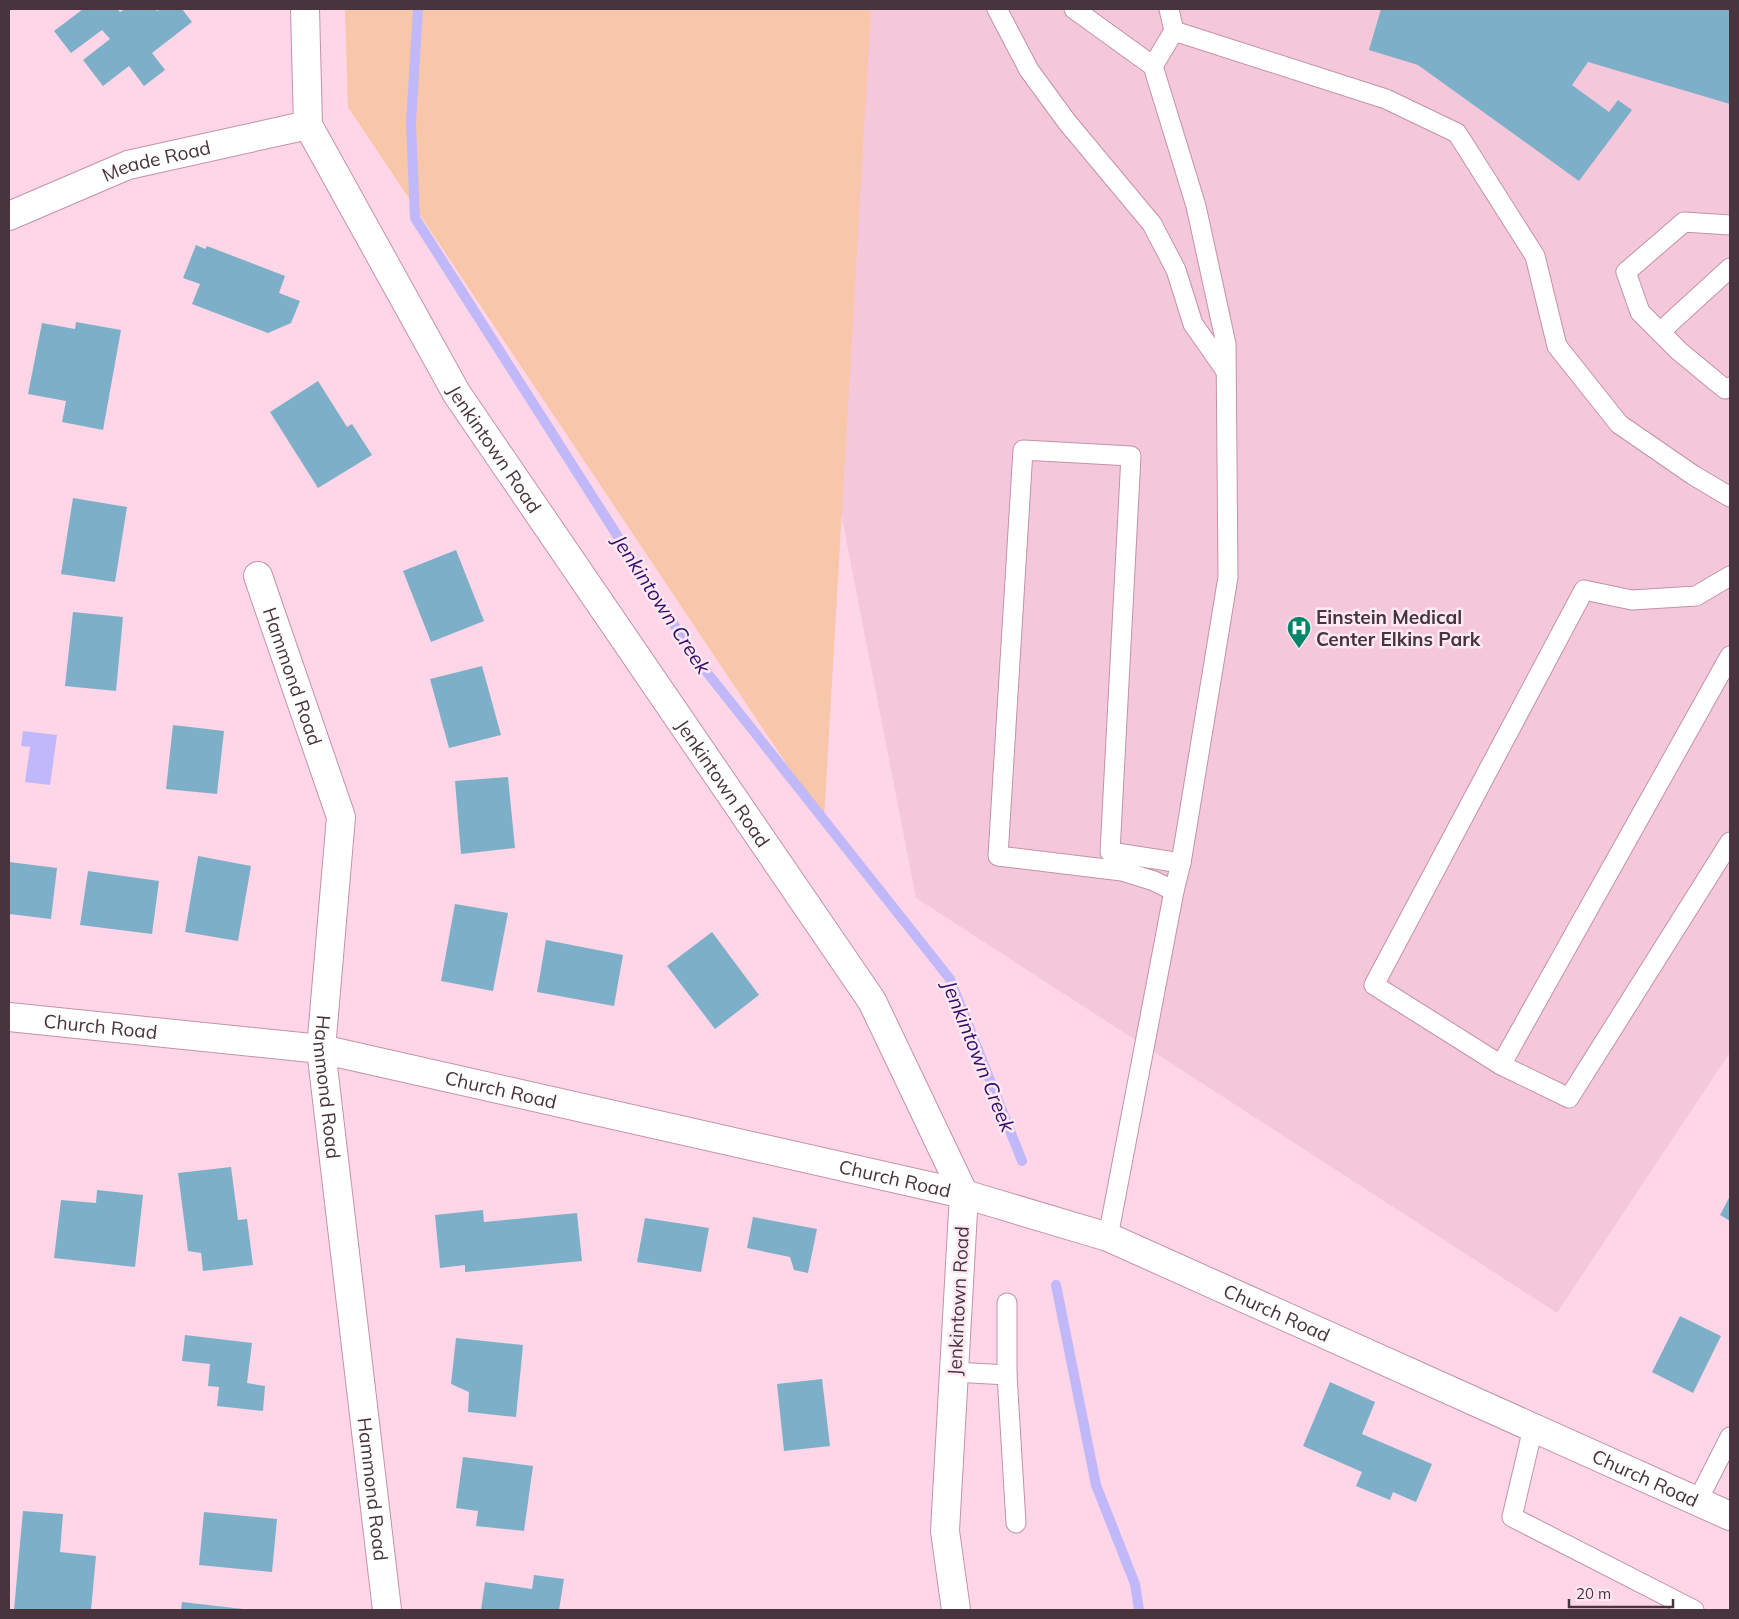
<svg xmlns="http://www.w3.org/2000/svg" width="1739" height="1619" font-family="Mulish,sans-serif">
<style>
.built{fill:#f5c7db}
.green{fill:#f8c6a9}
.water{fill:#c1b8fa}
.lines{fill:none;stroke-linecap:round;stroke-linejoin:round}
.stream{stroke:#c1b8fa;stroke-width:10}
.building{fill:#7eafc8}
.service-casing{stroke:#c293a7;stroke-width:21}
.minor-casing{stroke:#c293a7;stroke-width:30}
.tertiary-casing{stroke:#c293a7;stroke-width:30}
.service{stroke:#fff;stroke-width:19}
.minor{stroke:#fff;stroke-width:28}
.tertiary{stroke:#fff;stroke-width:28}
.labels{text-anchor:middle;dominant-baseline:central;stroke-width:5;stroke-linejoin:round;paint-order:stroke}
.street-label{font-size:19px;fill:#47343c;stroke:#fee9f2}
.poi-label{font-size:19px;font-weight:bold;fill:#47343c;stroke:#fee9f2;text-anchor:start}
.water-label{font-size:20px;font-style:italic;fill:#2f0b6a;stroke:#fee9f2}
</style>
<rect width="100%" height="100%" fill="#fed6e7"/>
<polygon class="built" points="778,9 1730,9 1730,1052 1557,1313 916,898 819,400"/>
<polygon class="green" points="345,9 871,9 824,820 348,107"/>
<polygon class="water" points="23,731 57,735 50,785 25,782 30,747 21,746"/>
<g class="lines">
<g class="stream">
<polyline points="418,9 411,123 415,218 694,656 950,979 1022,1161"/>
<polyline points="1056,1285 1096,1485 1135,1584 1139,1610"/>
</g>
</g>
<g class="building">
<polygon points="83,9 117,9 120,12 125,9 155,9 157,11 161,9 182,9 192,22 152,53 165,70 144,86 129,66 103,86 83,60 110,39 102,30 71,53 54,31"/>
<polygon points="1381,9 1730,9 1730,104 1588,62 1572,85 1609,112 1618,100 1632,110 1579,181 1418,65 1369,50"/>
<polygon points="196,245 205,249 207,246 285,276 279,293 300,301 291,323 268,333 192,304 200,284 183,278"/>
<polygon points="76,322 121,330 103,430 62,422 66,401 28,394 42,323 75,329"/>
<polygon points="318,381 347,427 352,424 372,455 318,488 270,412"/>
<polygon points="73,498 127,507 115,582 61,574"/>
<polygon points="456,550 484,621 431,642 403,571"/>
<polygon points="73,612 123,617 116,691 65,686"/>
<polygon points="482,666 501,735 449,748 430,679"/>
<polygon points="173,725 224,731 217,794 166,789"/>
<polygon points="508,777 515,848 461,854 455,781"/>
<polygon points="198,856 251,866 238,941 185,932"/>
<polygon points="9,862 57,868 51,919 9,914"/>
<polygon points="88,871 159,881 152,934 80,925"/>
<polygon points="455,904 508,913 493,991 441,981"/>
<polygon points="712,932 759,995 715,1029 667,966"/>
<polygon points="546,940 623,955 614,1006 537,992"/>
<polygon points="231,1167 238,1220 247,1219 253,1265 203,1271 201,1253 188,1251 178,1173"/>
<polygon points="97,1190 143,1195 135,1267 54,1258 61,1200 96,1203"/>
<polygon points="1730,1196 1730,1221 1720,1215"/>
<polygon points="483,1210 484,1222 577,1213 582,1261 465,1272 465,1265 440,1268 435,1215"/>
<polygon points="753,1217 817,1229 808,1273 794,1270 790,1257 747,1248"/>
<polygon points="645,1218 709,1228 701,1272 637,1262"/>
<polygon points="1680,1316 1721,1336 1693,1393 1652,1372"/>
<polygon points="185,1335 252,1343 247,1383 265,1386 263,1411 217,1406 219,1387 208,1386 210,1364 182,1361"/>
<polygon points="456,1338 523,1345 516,1417 468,1412 469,1392 451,1384"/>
<polygon points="822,1379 830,1446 784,1451 777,1384"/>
<polygon points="1330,1382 1375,1402 1362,1434 1432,1464 1416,1502 1393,1492 1390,1500 1356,1486 1362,1472 1303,1446"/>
<polygon points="463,1457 533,1466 524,1531 476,1526 478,1511 456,1508"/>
<polygon points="23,1511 63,1514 60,1552 96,1556 91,1610 57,1609 57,1610 14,1610"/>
<polygon points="204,1512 277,1519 272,1572 199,1565"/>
<polygon points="534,1575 564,1579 559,1610 481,1610 485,1582 532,1589"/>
<polygon points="182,1602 243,1609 243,1610 181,1610"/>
</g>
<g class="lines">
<defs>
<g id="service">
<polyline points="997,9 1029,70 1067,122 1152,224 1176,270 1193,324 1226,371"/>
<polyline points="1074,9 1153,66 1196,206 1226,344 1228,577 1181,863 1174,891 1108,1237"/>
<polyline points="1169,9 1174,31"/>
<polyline points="1153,66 1174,31 1386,99 1457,133 1535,256 1557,346 1619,424 1693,475 1730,497"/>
<polyline points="1730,225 1684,222 1626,272 1640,312 1679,351 1725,389 1730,387"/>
<polyline points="1660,332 1730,268"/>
<polyline points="1730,576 1696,596 1632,600 1584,590 1374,985 1501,1065 1730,656"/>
<polyline points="1174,891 1154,881 1122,871 998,856 1023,450 1131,456 1110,852 1181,863"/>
<polyline points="1501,1065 1569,1098 1730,842"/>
<polyline points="954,1372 1007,1375 1016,1523"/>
<polyline points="1007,1375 1007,1303"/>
<polyline points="1533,1428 1512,1517 1694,1610"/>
<polyline points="1697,1502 1730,1437"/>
</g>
<g id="minor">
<path id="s1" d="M305,9l3,116 149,269 415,607 92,193 -19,337 11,79"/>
<path id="s2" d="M9,216l119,-51 180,-40"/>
<path id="s3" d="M258,576l83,241 -20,232 66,561"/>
</g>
<g id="tertiary">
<path id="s4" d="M9,1017l312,32 643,145 144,43 622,279"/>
</g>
</defs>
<use href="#service" class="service-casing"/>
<use href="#minor" class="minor-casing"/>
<use href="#tertiary" class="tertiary-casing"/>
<use href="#service" class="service"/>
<use href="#minor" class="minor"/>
<use href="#tertiary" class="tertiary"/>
</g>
<defs>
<symbol id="hospital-pin" viewBox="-11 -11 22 30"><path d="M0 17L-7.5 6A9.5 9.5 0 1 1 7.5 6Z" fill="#018669" stroke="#fee9f2"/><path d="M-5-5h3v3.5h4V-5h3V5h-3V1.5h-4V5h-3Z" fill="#fff"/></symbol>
</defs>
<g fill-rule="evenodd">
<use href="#hospital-pin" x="1285" y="614" width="28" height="38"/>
</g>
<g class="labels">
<g class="street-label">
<text stroke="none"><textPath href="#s2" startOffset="158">Meade Road</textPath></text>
<text stroke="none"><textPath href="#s1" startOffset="490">Jenkintown Road</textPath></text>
<text stroke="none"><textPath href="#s3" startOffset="106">Hammond Road</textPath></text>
<text stroke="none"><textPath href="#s1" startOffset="895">Jenkintown Road</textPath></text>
<text stroke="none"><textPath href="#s4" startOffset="92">Church Road</textPath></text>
<text stroke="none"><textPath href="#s3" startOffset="526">Hammond Road</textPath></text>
<text stroke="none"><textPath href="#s4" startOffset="498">Church Road</textPath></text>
<text stroke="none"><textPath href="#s4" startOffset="902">Church Road</textPath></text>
<text transform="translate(958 1301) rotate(-87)">Jenkintown Road</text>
<text stroke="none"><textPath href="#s4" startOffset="1308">Church Road</textPath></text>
<text stroke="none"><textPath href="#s4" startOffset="1712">Church Road</textPath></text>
<text stroke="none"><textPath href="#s3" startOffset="931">Hammond Road</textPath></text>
</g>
<g class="poi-label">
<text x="1316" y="617">Einstein Medical<tspan x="1316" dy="22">Center Elkins Park</tspan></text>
</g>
<g class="water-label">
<text transform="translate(662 604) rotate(57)">Jenkintown Creek</text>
<text transform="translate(979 1056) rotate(68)">Jenkintown Creek</text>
</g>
</g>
<rect width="1739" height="1619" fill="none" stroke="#47343c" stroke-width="20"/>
<path d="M1569 1599v8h104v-8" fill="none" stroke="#47343c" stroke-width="2.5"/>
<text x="1576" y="1599" font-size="15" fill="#47343c" stroke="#fee9f2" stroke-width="4" paint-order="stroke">20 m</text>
</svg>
